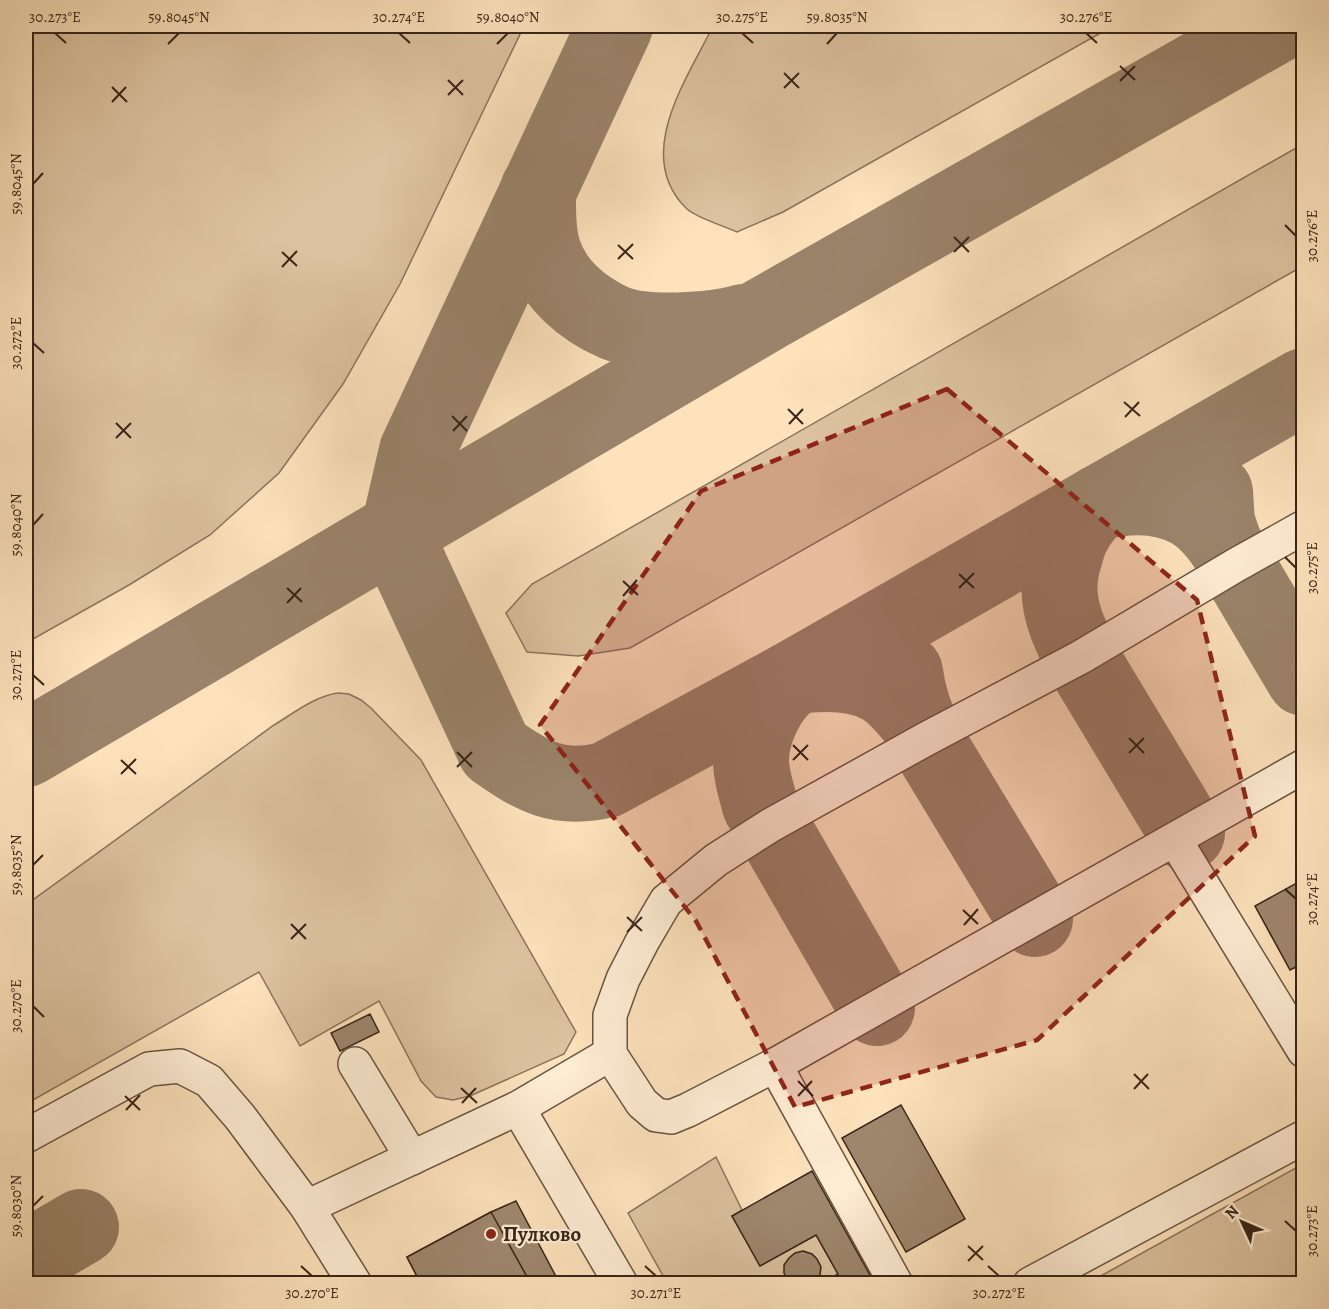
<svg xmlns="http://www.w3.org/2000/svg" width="1329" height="1309" font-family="Alegreya,serif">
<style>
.green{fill:#dcc2a0;stroke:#8a735c;stroke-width:1.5}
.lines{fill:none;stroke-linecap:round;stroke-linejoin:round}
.taxiway{stroke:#9a836a;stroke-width:76}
.building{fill:#9e876d;stroke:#382418;stroke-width:1.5}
.minor-casing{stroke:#695441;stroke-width:36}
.minor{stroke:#feecd3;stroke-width:33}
.marked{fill:#8f2418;fill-opacity:0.2;stroke:#8f2418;stroke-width:4.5;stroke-dasharray:12 8;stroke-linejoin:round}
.ticks{fill:none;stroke:#382418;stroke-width:2}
.poi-dot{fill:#8f2418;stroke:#feecd3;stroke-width:2}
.labels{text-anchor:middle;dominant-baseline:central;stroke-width:4.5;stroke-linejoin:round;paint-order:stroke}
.poi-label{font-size:21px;font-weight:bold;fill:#382418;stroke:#feecd3;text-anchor:start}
.neatline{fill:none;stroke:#382418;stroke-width:2}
.ticks-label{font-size:15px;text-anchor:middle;fill:#382418}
</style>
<rect width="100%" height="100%" fill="#fde2bc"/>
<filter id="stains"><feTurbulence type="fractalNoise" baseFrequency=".00333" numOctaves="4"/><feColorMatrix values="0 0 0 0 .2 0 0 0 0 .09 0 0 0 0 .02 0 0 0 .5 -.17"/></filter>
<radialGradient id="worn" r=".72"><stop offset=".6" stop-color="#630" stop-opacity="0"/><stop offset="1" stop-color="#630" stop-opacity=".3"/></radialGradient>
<g class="green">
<polygon points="26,26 524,26 400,284 343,384 279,473 210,535 129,585 26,643"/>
<path d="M713,26h400l-330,186 -46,20c-13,-6 -40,-14 -50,-23 -55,-53 0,-130 26,-183z"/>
<polygon points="1303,144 1303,266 630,648 578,656 527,652 506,613 532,584"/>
<path d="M338,693l11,1 12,6 10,8 50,52 155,272 -12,22 -94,42 -17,4 -17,-3 -15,-16 -42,-80 -79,45 -41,-74 -233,132v-199l248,-180c20,-12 41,-29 64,-32z"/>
<polygon points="716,1157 742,1210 732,1216 760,1266 816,1235 838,1274 822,1283 667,1283 628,1213"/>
<polygon points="1303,1164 1303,1283 1088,1283"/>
</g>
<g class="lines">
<g class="taxiway">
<path d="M615,26l-198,425 -18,78 6,27 90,194c38,27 63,41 111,30l186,-101 512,-293"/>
<path d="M538,190c0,20 -1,41 5,60 10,34 40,59 72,73 30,12 97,8 128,-1"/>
<polyline points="1215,492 1217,522 1224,543 1304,678"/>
<path d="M905,672c3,24 10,45 21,67l109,180"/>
<polyline points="26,749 766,314 1275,26"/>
<path d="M1187,833l-106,-176c-9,-19 -19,-38 -21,-60 -2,-16 1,-30 6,-45 4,-18 19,-43 37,-51 3,-1 9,-1 13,-2 26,-4 52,-2 76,12 13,8 23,20 32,32"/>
<path d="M877,1008l-117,-203c-4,-15 -9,-30 -9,-45 0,-27 17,-65 40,-80 8,-6 26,-6 36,-6 18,0 38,3 54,12 14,8 25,22 36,35"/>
<polyline points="26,1259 81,1227"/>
</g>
</g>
<g class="building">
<polygon points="1304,879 1304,963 1290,970 1255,906"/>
<polygon points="370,1014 379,1032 340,1051 331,1033"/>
<polygon points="901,1105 965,1219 906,1252 842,1138"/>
<polygon points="812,1171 875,1284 822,1284 838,1274 816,1235 760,1266 732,1216"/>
<polygon points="516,1201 560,1284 421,1284 407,1257 491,1212"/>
<polygon points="491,1212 531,1284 421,1284 407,1257"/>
<polygon points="803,1251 812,1254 817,1259 821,1267 820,1275 815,1284 790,1284 784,1273 784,1265 789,1258 795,1253"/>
</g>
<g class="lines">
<defs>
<g id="minor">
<polyline points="1175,840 1304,1051"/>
<polyline points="610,1054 642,1103 656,1115 671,1117 688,1110 775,1065 1304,766"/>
<polyline points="355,1064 412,1158"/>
<polyline points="775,1065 896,1284"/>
<polyline points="518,1108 621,1284"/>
<polyline points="26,1136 149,1069 180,1066 209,1081 240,1117 307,1207"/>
<polyline points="355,1284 307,1207 518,1108 610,1054 610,1015 623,979 642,942 666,901 716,860 771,825 926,739 1081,657 1236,565 1304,527"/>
<polyline points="1030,1284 1304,1137"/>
</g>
</defs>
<use href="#minor" class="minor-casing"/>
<use href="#minor" class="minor"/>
</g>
<path class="marked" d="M947,389l250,211 58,236 -218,204 -242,67 -99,-186 -156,-196 161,-234z"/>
<path class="ticks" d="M55,33l11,10M399,33l11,10M742,33l11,10M1086,33l11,10M168,44l11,-11M497,44l11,-11M827,44l10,-11M1120,66l15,14M784,73l15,15M448,80l15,15M1120,81l15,-15M112,87l15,15M784,88l15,-15M448,95l15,-15M112,102l14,-15M33,184l10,-11M1285,225l11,11M954,237l15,15M618,245l15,14M282,252l15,14M954,252l15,-15M618,259l15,-15M282,267l15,-16M33,343l11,10M1124,402l16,14M788,409l15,15M452,416l15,15M1125,417l14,-15M116,423l15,15M789,424l14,-15M453,431l14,-15M116,438l15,-15M33,525l10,-11M1285,557l11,11M959,574l15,14M623,581l15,14M287,588l15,14M959,588l15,-15M623,596l14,-16M287,603l14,-15M33,675l11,10M1129,738l15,15M793,745l15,15M457,752l15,15M1129,753l15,-15M121,760l15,14M793,760l15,-15M457,767l15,-15M121,774l15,-15M33,865l10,-10M1285,889l11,10M963,910l15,14M627,917l15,14M291,924l15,15M964,925l14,-16M627,932l15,-15M291,939l15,-15M33,1006l11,11M1134,1074l15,15M798,1081l15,15M461,1088l16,15M1134,1089l14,-15M125,1096l15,14M798,1096l14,-15M462,1103l14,-15M126,1110l14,-15M33,1206l10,-10M1285,1221l11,10M968,1246l15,14M968,1261l15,-15M301,1266l11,10M645,1266l11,10M988,1266l11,10"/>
<circle class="poi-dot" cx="491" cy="1234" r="6"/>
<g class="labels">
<g class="poi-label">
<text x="503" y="1234">Пулково</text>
</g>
</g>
<rect width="1329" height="1309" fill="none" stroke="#fde2bc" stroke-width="66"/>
<g transform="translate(1242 1222) rotate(314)" stroke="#feecd3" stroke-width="4.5" paint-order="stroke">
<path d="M0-4.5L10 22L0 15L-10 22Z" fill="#382418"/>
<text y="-9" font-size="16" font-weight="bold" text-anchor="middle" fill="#382418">N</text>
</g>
<rect x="33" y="33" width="1263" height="1243" class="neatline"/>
<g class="ticks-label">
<text x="55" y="22">30.273°E</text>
<text x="179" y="22">59.8045°N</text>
<text x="399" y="22">30.274°E</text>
<text x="508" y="22">59.8040°N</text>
<text x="742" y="22">30.275°E</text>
<text x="837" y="22">59.8035°N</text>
<text x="1086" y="22">30.276°E</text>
<text transform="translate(16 184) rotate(-90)" y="5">59.8045°N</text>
<text transform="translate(1312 236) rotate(-90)" y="5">30.276°E</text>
<text transform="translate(16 343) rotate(-90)" y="5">30.272°E</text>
<text transform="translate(16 525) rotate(-90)" y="5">59.8040°N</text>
<text transform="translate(1312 568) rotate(-90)" y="5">30.275°E</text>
<text transform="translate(16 675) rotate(-90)" y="5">30.271°E</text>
<text transform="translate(16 865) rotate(-90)" y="5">59.8035°N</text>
<text transform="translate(1312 899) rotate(-90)" y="5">30.274°E</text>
<text transform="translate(16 1006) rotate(-90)" y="5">30.270°E</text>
<text transform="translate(16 1206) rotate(-90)" y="5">59.8030°N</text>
<text transform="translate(1312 1231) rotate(-90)" y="5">30.273°E</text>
<text x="312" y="1298">30.270°E</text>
<text x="656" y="1298">30.271°E</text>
<text x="999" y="1298">30.272°E</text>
</g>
<rect width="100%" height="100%" filter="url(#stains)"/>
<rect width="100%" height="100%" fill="url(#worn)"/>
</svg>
